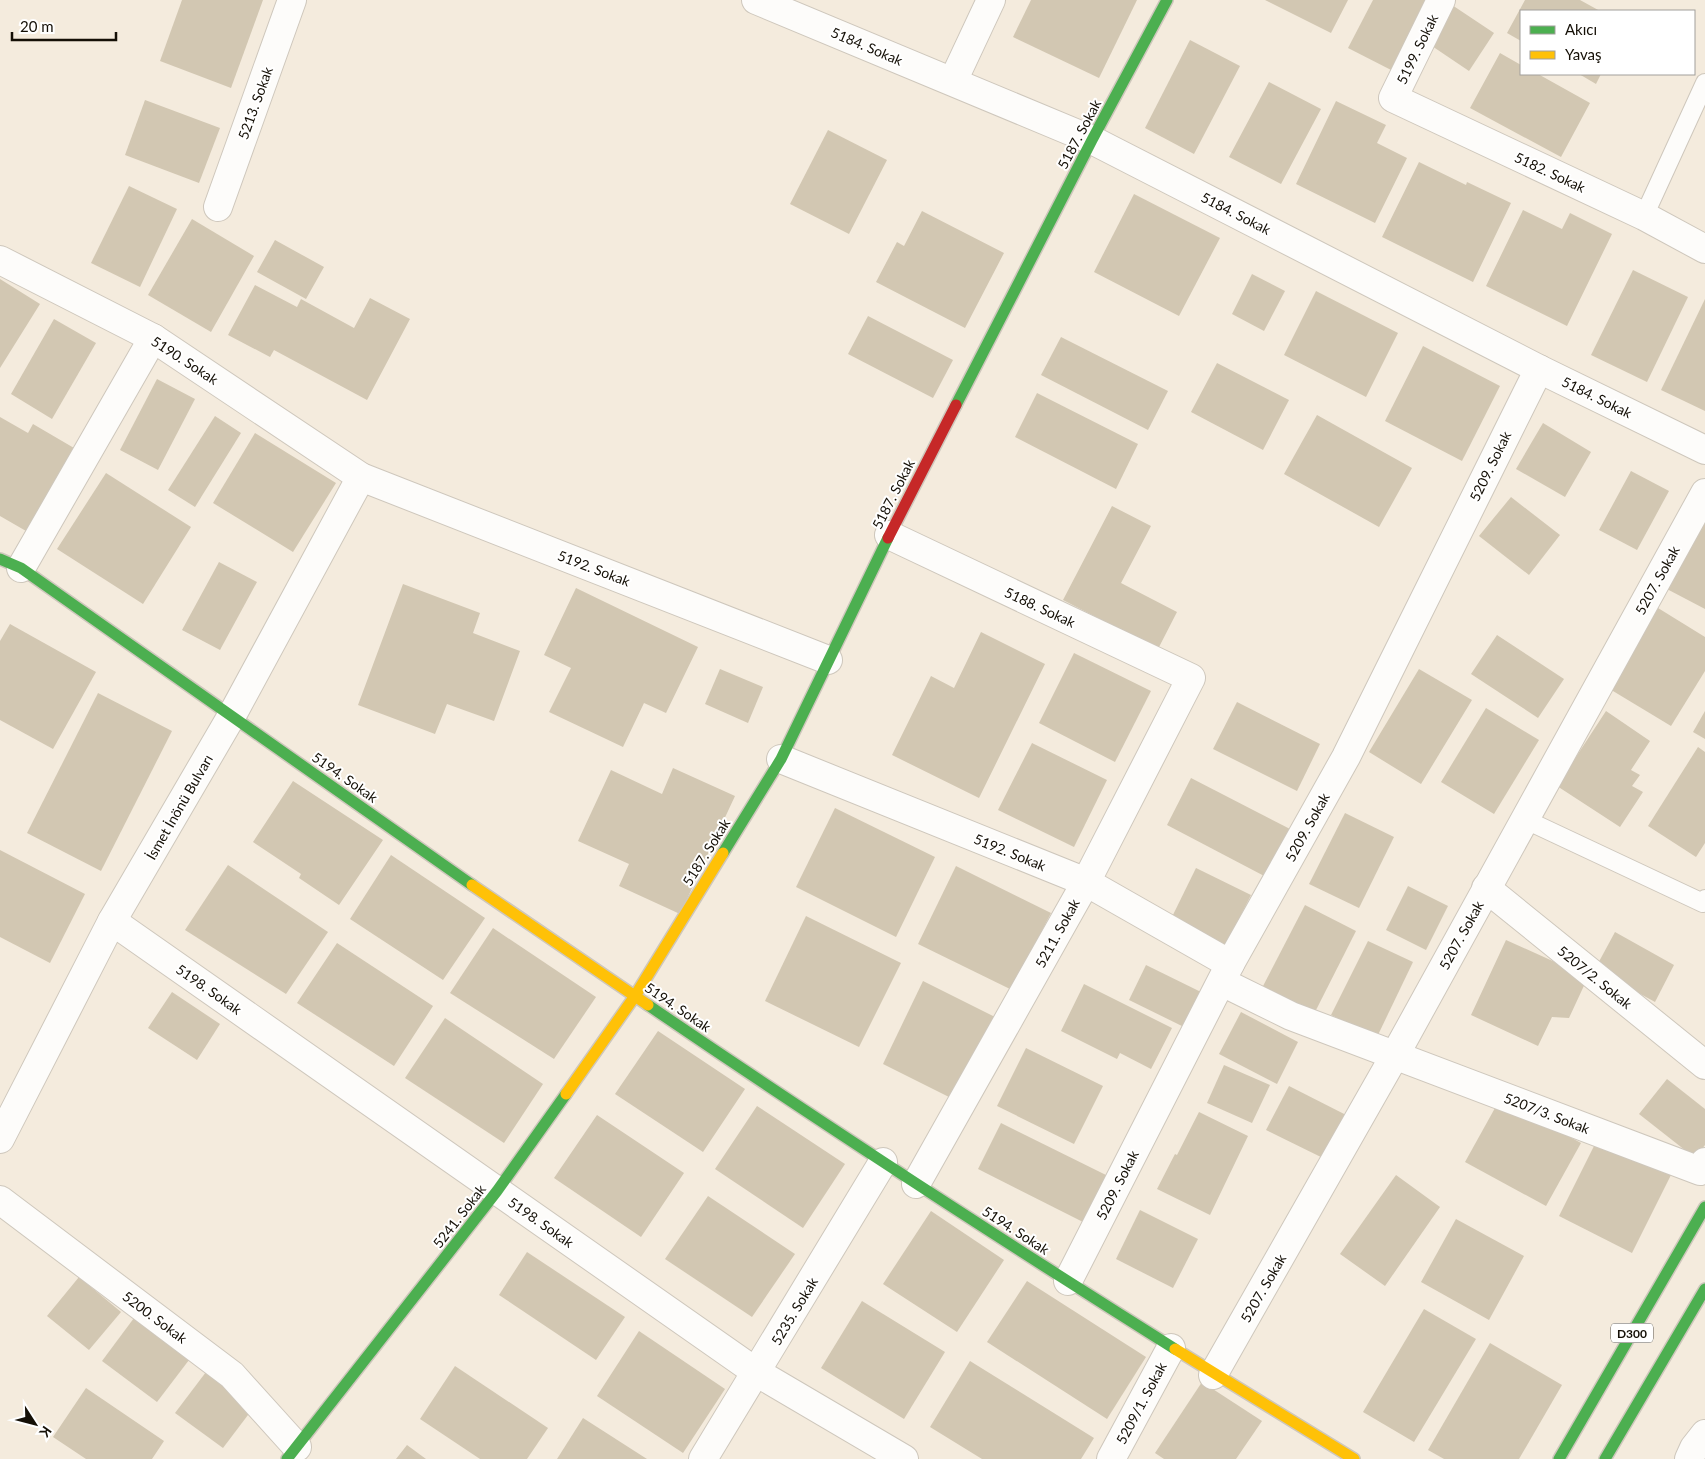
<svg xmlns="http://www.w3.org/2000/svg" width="1705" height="1459" font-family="Lato,sans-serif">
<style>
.building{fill:#d2c7b2}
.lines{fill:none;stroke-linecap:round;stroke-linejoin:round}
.lane-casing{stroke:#cec7bc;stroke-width:20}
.street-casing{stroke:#cec7bc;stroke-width:30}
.fast-casing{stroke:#cec7bc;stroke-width:14}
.slow-casing{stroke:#cec7bc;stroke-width:14}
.jam-casing{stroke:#cec7bc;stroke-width:14}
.lane{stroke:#fdfcfa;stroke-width:18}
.street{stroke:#fdfcfa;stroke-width:28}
.fast{stroke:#4caf50;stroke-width:11}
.slow{stroke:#ffc107;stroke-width:11}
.jam{stroke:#c62828;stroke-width:11}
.labels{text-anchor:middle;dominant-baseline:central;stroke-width:4;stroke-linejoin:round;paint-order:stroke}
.shield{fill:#fff;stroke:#5a5751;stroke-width:1}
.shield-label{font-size:12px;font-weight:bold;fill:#140f06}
.street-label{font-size:14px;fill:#140f06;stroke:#fff}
</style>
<rect width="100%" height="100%" fill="#f4ebdd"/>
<g class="building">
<polygon points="182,0 263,0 231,88 160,61"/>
<polygon points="1031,0 1137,0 1099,78 1013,37"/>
<polygon points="1265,0 1348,0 1331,33"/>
<polygon points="1373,0 1432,0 1395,72 1348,48"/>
<polygon points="1525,0 1580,0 1600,11 1521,11 1521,41 1507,33"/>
<polygon points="1452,5 1494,33 1469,71 1426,42"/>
<polygon points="1190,40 1240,66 1194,154 1145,128"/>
<polygon points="1500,53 1521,65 1521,74 1538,74 1590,103 1561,157 1470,108"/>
<polygon points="1579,74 1601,74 1596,84"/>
<polygon points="1269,82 1321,109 1281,184 1229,157"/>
<polygon points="145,100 220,128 199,183 125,155"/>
<polygon points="1336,101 1386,125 1377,143 1407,158 1375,223 1296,184"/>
<polygon points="828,130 887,160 849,234 790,204"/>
<polygon points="1419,162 1466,185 1467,182 1511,203 1473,282 1382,237"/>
<polygon points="129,186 177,209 140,287 91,263"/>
<polygon points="1134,194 1220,238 1179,316 1094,272"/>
<polygon points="1523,210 1562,229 1570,213 1612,234 1567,326 1486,286"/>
<polygon points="922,211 1004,253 965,328 876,282 897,242 904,246"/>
<polygon points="192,219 254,256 211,332 148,295"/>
<polygon points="275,240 324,267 306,299 257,272"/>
<polygon points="1633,270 1688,297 1647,382 1591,355"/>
<polygon points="1252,274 1285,291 1264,331 1232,314"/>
<polygon points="0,279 40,304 0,368"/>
<polygon points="255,285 297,307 301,299 354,328 370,298 410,319 367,400 274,350 270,357 228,335"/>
<polygon points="1316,291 1398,333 1366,397 1284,355"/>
<polygon points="1705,299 1705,411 1661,390"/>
<polygon points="868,316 953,360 933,398 848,354"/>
<polygon points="54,319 96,343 52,419 11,394"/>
<polygon points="1061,337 1168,391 1148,430 1041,375"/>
<polygon points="1423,346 1500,386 1462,461 1385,421"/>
<polygon points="1217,363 1289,400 1263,450 1191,412"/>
<polygon points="157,379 195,399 158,470 120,450"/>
<polygon points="1037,393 1138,444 1116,489 1015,437"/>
<polygon points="1317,415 1412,468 1379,527 1284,474"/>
<polygon points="215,416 241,433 195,507 168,490"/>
<polygon points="0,417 28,433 33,424 74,448 26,531 0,516"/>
<polygon points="1543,423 1591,452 1565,497 1516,469"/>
<polygon points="255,433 336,483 293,552 213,503"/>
<polygon points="1631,471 1669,491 1637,550 1599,530"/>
<polygon points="106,473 191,527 143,604 57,549"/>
<polygon points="1511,497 1560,535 1529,575 1479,536"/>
<polygon points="1112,506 1151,526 1121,583 1177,612 1158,649 1063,600"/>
<polygon points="1705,515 1705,609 1665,588"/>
<polygon points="219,562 257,582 220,650 182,630"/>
<polygon points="403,584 480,613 473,633 520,651 494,721 447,704 435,734 358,705"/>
<polygon points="576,588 698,647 666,713 644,703 623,747 549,712 571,668 544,655"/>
<polygon points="1658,608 1705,637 1705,671 1671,726 1608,688"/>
<polygon points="10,624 96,672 53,749 0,720 0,641"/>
<polygon points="981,632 1045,664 979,798 892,755 931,676 954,688"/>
<polygon points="1497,635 1564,679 1538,718 1471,674"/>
<polygon points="1074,653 1151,691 1115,762 1039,723"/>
<polygon points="720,669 763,687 748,723 705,704"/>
<polygon points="1419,669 1472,700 1421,784 1369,752"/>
<polygon points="98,693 172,731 101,871 27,833"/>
<polygon points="1237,702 1320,744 1297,791 1213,749"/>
<polygon points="1486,708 1539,740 1494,814 1441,782"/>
<polygon points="1606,711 1650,741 1631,770 1640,775 1632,786 1643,792 1620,827 1557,786"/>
<polygon points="1705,711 1705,739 1693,732"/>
<polygon points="1032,743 1107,780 1074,847 998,810"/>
<polygon points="1698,747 1705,752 1705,843 1696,857 1648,826"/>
<polygon points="673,768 735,796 680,914 619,886 629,864 578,841 611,770 662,794"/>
<polygon points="1191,778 1292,830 1268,878 1167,825"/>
<polygon points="293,781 383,840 339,905 299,878 301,874 253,842"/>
<polygon points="835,808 935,857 896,937 796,887"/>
<polygon points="1345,813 1394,837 1359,908 1309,884"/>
<polygon points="0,850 85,894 50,963 0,937"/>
<polygon points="391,855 485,918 443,980 350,919"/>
<polygon points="228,865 328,932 286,994 185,930"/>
<polygon points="956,866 1051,913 1012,990 918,944"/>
<polygon points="1196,868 1251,895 1223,951 1169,923"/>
<polygon points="1408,886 1448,906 1426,950 1386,930"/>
<polygon points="1305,905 1356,931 1314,1014 1262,988"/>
<polygon points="806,916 901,963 859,1047 765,1001"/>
<polygon points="493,928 596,997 554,1059 450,993"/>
<polygon points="1615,932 1674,965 1655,1002 1595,969"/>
<polygon points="1506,940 1588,977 1569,1018 1552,1017 1538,1046 1471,1015"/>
<polygon points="1368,941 1413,962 1377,1037 1331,1015"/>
<polygon points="337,943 433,1006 394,1066 297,1003"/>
<polygon points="1146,965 1203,993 1186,1028 1129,1000"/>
<polygon points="923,981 999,1019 957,1101 883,1064"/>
<polygon points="1084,984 1172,1028 1151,1069 1120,1053 1117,1059 1061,1031"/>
<polygon points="172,992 220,1024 197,1060 148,1028"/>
<polygon points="1241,1012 1298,1042 1277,1084 1219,1054"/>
<polygon points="445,1018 543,1084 504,1143 405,1078"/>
<polygon points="658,1031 745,1089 703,1152 615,1094"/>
<polygon points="1026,1048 1103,1086 1074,1144 997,1106"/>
<polygon points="1224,1065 1270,1085 1252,1123 1207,1103"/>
<polygon points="1667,1079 1705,1109 1705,1145 1695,1158 1639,1114"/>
<polygon points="1289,1086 1352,1118 1329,1161 1266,1130"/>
<polygon points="1500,1099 1581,1143 1546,1206 1465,1162"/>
<polygon points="757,1106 845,1164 803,1228 715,1169"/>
<polygon points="1199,1112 1248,1136 1210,1215 1157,1189 1175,1154 1177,1155"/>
<polygon points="597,1115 684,1173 641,1237 554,1178"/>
<polygon points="1001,1123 1106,1175 1083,1222 978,1169"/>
<polygon points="1598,1138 1671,1175 1632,1253 1559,1216"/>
<polygon points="1396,1175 1440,1207 1385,1286 1340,1254"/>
<polygon points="708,1196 795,1254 752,1317 665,1259"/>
<polygon points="1140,1210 1198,1239 1173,1288 1116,1259"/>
<polygon points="931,1211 1004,1260 957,1332 883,1284"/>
<polygon points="1456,1219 1524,1256 1489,1320 1421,1282"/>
<polygon points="527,1252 625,1317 596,1360 499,1295"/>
<polygon points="79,1277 121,1312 89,1350 47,1316"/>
<polygon points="1027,1281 1146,1357 1107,1419 987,1342"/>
<polygon points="862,1301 945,1352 904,1419 821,1368"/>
<polygon points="1424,1309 1476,1339 1414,1442 1363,1412"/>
<polygon points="134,1318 189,1360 157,1402 102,1361"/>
<polygon points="639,1331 725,1389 683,1453 597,1396"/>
<polygon points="1490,1343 1562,1385 1519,1459 1444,1459 1428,1450"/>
<polygon points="970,1361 1094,1438 1081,1459 982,1459 930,1427"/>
<polygon points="455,1366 548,1428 527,1459 480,1459 420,1419"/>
<polygon points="206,1372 254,1407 223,1448 175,1413"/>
<polygon points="1202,1382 1262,1421 1236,1459 1164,1459 1155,1453"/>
<polygon points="86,1388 164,1441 152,1459 86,1459 53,1437"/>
<polygon points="583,1418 647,1459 557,1459"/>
<polygon points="407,1445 426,1459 396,1459"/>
</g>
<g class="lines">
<defs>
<g id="lane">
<polyline points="1644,216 1705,83"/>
<polyline points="1524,819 1703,903 1705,899"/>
</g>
<g id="street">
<polyline points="756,0 1092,140 1539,369 1705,450"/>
<polyline points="1441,0 1393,98 1644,216 1705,249"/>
<polyline points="953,81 991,0"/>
<polyline points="218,207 292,0"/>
<polyline points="0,260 153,338 361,477 828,660"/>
<polyline points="889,535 1191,678 1086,882 916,1184"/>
<polyline points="21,568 153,338"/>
<polyline points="781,759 1086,882 1230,964"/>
<polyline points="1486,888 1705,1065"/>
<polyline points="112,921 756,1372 904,1459"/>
<polyline points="1222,982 1291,1016 1700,1171 1705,1162"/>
<polyline points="0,1139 112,921 231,717 361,477"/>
<polyline points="0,1200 232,1375 297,1447"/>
<polyline points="1068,1281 1230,964 1346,757 1539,369"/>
<polyline points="1213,1375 1395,1055 1705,493"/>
<polyline points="703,1459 883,1162"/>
<polyline points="1111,1459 1171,1348"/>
<polyline points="1689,1459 1694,1448 1705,1434"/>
</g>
<g id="fast">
<polyline points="956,405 1092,140 1167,0"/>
<polyline points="0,559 21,568 472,885"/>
<polyline points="723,853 781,759 888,538"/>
<path d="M648,1005c173,118 349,232 527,344"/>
<polyline points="287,1459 497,1191 566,1094"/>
<polyline points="1559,1459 1705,1207"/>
<polyline points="1605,1459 1705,1289"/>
</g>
<g id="slow">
<polyline points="472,885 648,1005"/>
<polyline points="566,1094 635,996 723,853"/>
<polyline points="1175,1349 1354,1459"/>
</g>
<polyline id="jam" points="888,538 956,405"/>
</defs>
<use href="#lane" class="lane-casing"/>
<use href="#street" class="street-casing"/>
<use href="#fast" class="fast-casing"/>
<use href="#slow" class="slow-casing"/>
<use href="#jam" class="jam-casing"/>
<use href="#lane" class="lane"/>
<use href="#street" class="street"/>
<use href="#fast" class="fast"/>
<use href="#slow" class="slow"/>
<use href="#jam" class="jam"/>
</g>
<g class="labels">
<rect class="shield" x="1611" y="1323.5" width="42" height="19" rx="4"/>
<g class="shield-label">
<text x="1632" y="1333">D300</text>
</g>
<g class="street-label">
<text transform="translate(867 46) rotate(23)">5184. Sokak</text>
<text transform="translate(1417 49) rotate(-64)">5199. Sokak</text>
<text transform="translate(255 103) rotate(-70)">5213. Sokak</text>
<text transform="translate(1079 134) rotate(-62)">5187. Sokak</text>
<text transform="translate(1550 172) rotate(25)">5182. Sokak</text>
<text transform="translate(1236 213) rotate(27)">5184. Sokak</text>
<text transform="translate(185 360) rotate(33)">5190. Sokak</text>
<text transform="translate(1597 397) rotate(26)">5184. Sokak</text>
<text transform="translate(1490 466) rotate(-64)">5209. Sokak</text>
<text transform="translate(893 494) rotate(-63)">5187. Sokak</text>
<text transform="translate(594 568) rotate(21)">5192. Sokak</text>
<text transform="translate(1657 580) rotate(-61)">5207. Sokak</text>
<text transform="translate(1040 607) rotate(25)">5188. Sokak</text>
<text transform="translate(345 777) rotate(35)">5194. Sokak</text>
<text transform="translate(179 807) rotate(-60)">İsmet İnönü Bulvarı</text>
<text transform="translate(1307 827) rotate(-61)">5209. Sokak</text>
<text transform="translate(706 852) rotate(-58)">5187. Sokak</text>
<text transform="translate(1010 852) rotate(22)">5192. Sokak</text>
<text transform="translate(1057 933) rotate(-61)">5211. Sokak</text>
<text transform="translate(1461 935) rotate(-61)">5207. Sokak</text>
<text transform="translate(1595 977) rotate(39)">5207/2. Sokak</text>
<text transform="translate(209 989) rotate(35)">5198. Sokak</text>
<text transform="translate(678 1007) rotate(34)">5194. Sokak</text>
<text transform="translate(1547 1113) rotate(21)">5207/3. Sokak</text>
<text transform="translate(1117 1185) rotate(-63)">5209. Sokak</text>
<text transform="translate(459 1216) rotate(-52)">5241. Sokak</text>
<text transform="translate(541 1222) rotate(35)">5198. Sokak</text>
<text transform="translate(1016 1230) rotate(33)">5194. Sokak</text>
<text transform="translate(1263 1288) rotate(-60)">5207. Sokak</text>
<text transform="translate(794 1311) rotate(-59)">5235. Sokak</text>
<text transform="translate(155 1317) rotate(37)">5200. Sokak</text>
<text transform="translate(1141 1403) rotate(-62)">5209/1. Sokak</text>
</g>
</g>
<rect x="1520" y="10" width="175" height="65" fill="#ffffff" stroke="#a19f9b"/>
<rect x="1530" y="26" width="25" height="8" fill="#4caf50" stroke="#a19f9b"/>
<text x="1565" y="35" font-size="15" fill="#140f06">Akıcı</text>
<rect x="1530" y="51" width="25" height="8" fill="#ffc107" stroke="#a19f9b"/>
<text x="1565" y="60" font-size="15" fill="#140f06">Yavaş</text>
<g transform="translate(35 1424) rotate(126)" stroke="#ffffff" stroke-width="4" paint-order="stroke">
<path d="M0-4L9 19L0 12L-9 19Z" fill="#140f06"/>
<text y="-8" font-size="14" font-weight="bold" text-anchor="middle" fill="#140f06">K</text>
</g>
<path d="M12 32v8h104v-8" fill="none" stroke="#140f06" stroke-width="2.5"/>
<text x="20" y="32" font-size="15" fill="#140f06" stroke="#ffffff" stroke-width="4" paint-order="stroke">20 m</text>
</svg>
